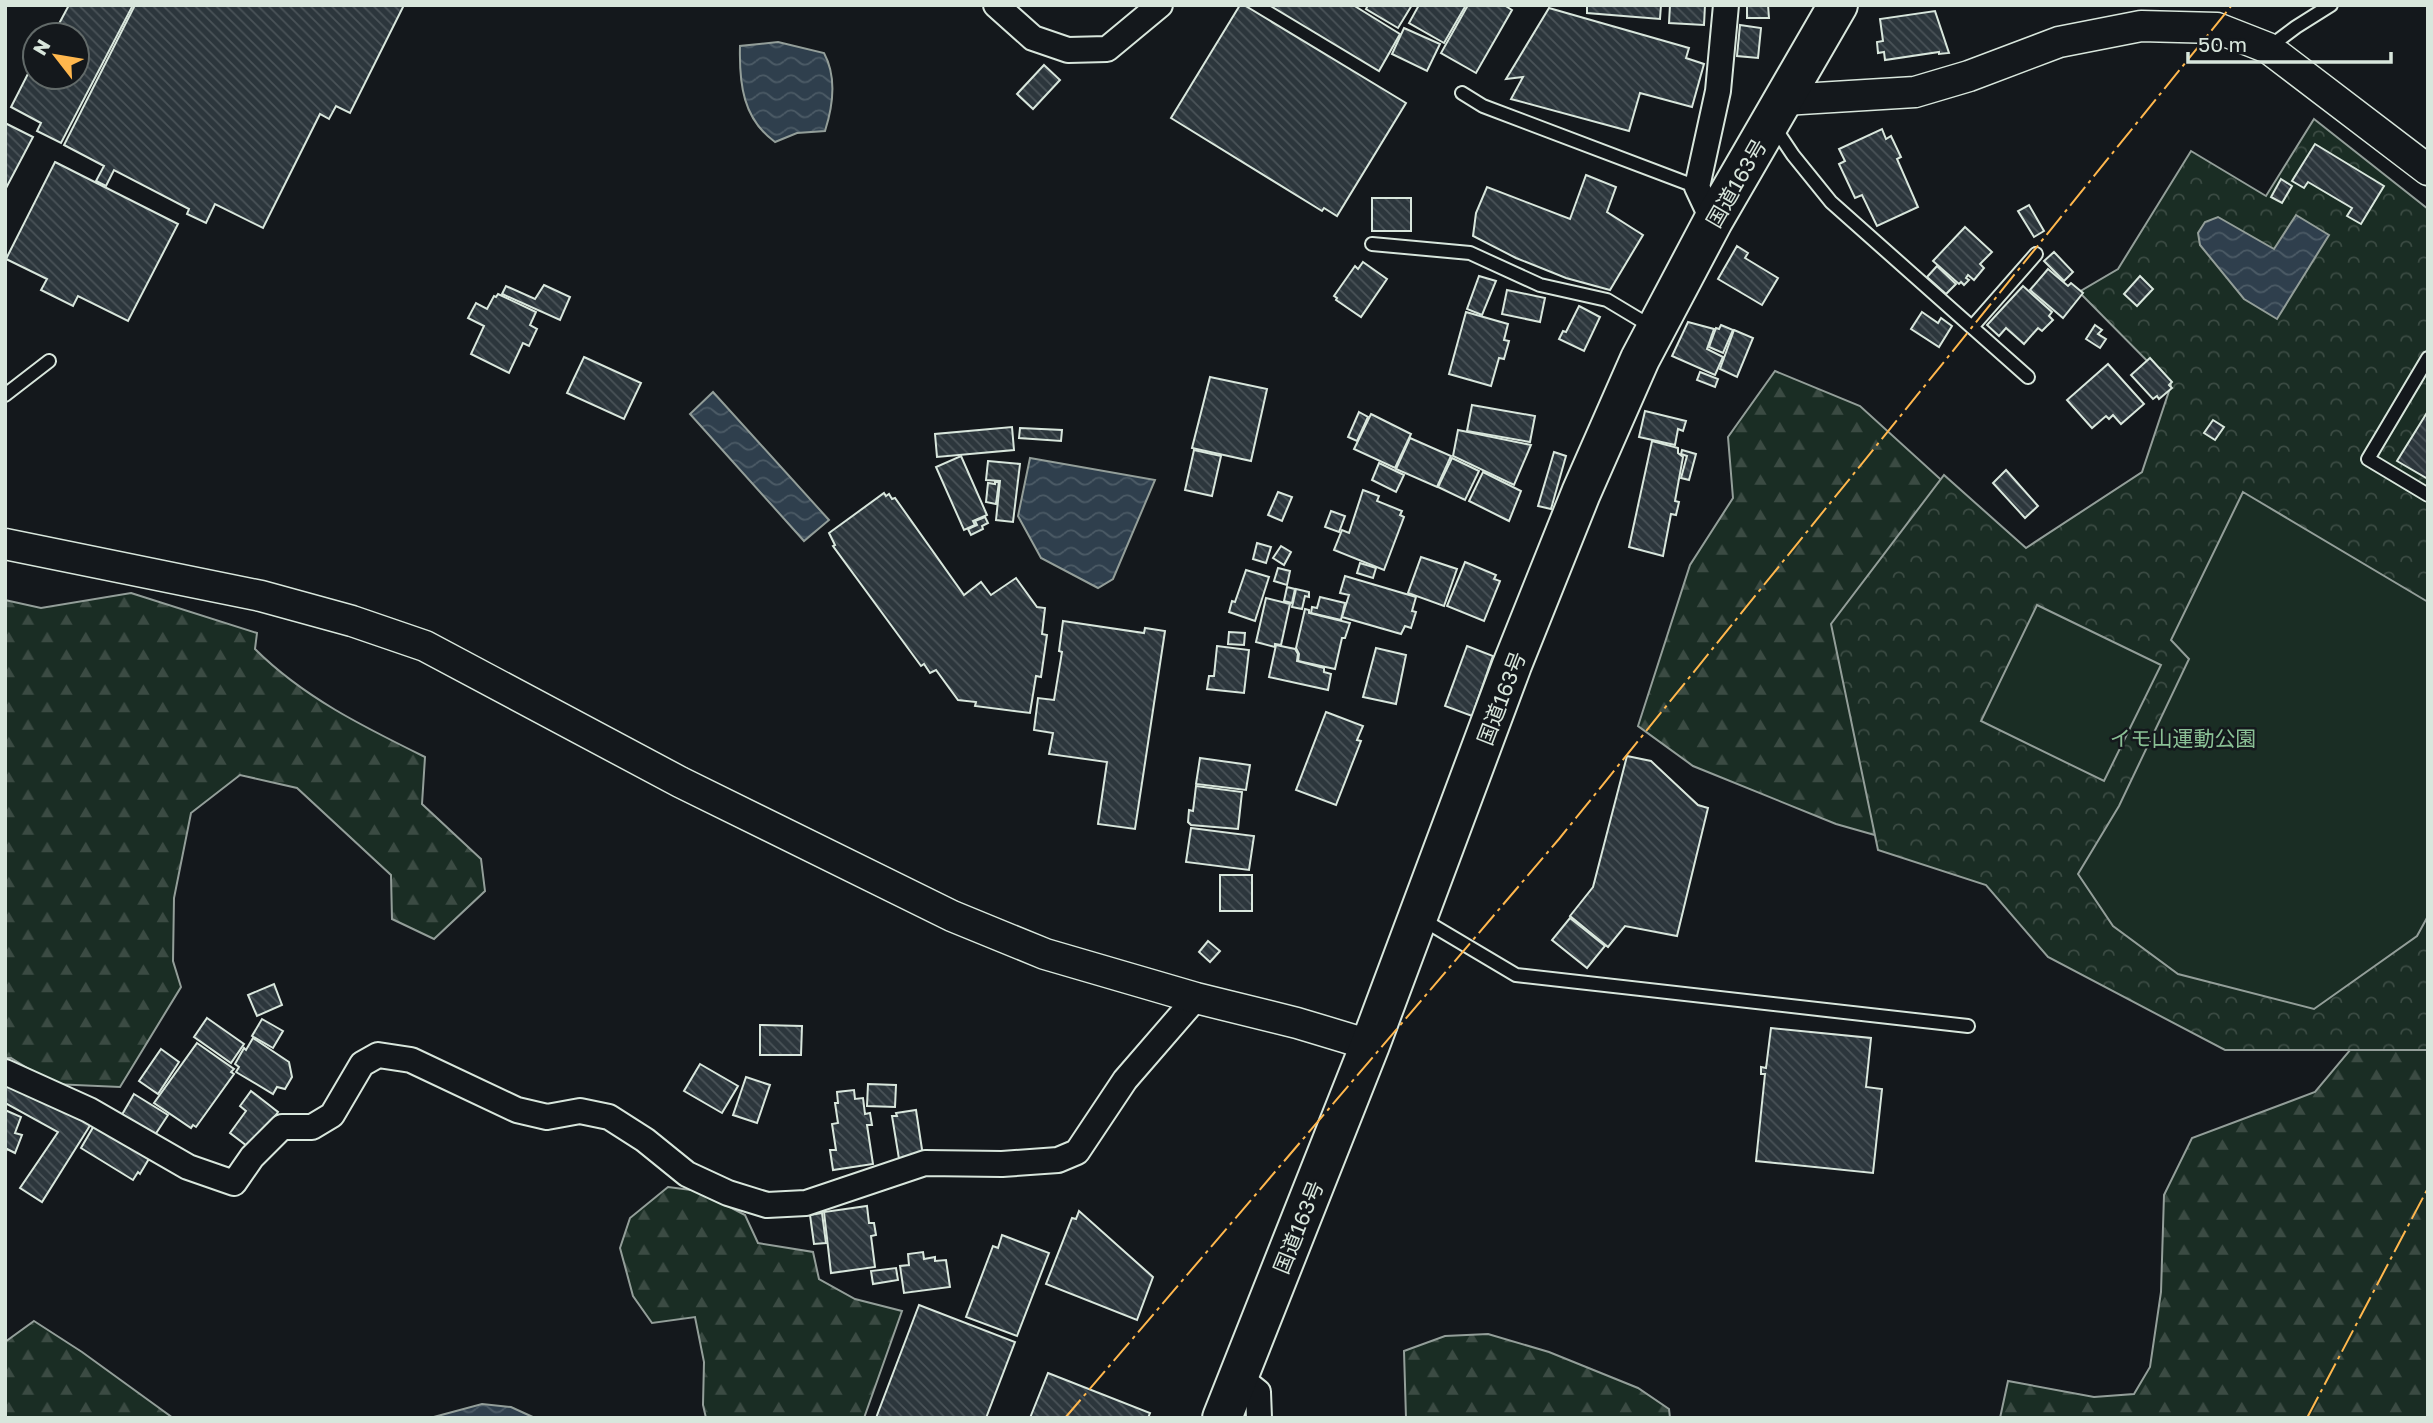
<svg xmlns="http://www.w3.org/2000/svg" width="2433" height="1423" font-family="'Golos Text','Noto Sans JP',sans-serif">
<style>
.forest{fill:url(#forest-firs);stroke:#939e99;stroke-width:2}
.park{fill:url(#park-crowns);stroke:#939e99;stroke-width:2}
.pitch{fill:#1a2d24;stroke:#939e99;stroke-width:2}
.water{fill:url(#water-waves);stroke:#939e99;stroke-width:2}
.building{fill:url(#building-back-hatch);stroke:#d8e6dc;stroke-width:2}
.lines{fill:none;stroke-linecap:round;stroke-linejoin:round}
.service-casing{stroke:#d8e6dc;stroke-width:16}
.minor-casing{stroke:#d8e6dc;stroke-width:28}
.tertiary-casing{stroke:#d8e6dc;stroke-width:33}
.trunk-casing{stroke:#d8e6dc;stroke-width:42}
.service{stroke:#14181c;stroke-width:12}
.minor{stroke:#14181c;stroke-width:24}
.tertiary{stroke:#14181c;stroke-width:30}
.trunk{stroke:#14181c;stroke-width:38}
.power{stroke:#ffb74d;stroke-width:2;stroke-dasharray:24 5 3.5 5;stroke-linecap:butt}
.labels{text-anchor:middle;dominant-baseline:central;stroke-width:5;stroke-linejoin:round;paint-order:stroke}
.street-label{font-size:21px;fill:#d8e6dc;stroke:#14181c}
.park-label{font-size:21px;fill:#8ac095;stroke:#14181c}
</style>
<defs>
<pattern id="forest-firs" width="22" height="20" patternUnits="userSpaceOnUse" patternTransform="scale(1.75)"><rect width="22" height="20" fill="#1a2d24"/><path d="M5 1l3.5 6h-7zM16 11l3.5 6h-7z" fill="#3b4b43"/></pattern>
<pattern id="park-crowns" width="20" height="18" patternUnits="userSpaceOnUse" patternTransform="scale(1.75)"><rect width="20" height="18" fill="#1a2d24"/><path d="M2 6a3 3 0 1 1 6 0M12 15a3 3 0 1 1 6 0" fill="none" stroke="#3b4b43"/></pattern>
<pattern id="water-waves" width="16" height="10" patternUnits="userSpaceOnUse" patternTransform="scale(1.75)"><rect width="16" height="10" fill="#2f3f4d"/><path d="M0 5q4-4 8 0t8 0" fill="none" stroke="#4c5b66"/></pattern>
<pattern id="building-back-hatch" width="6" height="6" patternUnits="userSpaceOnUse" patternTransform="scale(1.75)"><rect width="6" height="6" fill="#2c363c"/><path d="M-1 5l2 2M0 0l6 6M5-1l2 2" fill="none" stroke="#4a5358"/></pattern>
</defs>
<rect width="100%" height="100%" fill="#14181c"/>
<g class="forest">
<polygon points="1775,371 1860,406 2005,538 1966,861 1836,824 1693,766 1638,726 1690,565 1733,498 1728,437"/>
<path d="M131,593l126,40 -2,16c48,48 109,78 170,108l-3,47 59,55 4,32 -51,48 -42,-20 -1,-44 -94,-87 -57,-13 -49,38 -17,85 -1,63 8,26 -61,100 -67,-3 -42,-26h-6v-458l36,8z"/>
<polygon points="2428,957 2428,1418 2000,1418 2008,1381 2094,1397 2134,1394 2150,1367 2161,1292 2164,1195 2192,1138 2315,1092"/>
<polygon points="668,1187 699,1191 745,1215 758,1243 813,1252 819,1279 855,1299 902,1311 864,1418 706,1418 703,1405 704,1362 695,1317 652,1323 633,1296 620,1248 630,1218"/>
<polygon points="34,1321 82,1352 173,1418 5,1418 5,1342"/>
<polygon points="1488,1334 1549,1352 1638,1388 1669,1409 1670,1418 1406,1418 1404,1351 1445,1336"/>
</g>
<polygon class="park" points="2314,119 2428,209 2428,1050 2225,1050 2048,957 1986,885 1878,850 1831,624 1944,475 2026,548 2142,472 2171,385 2079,292 2118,269 2191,151 2266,196"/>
<g class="pitch">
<polygon points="2243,492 2428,602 2428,916 2417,936 2314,1009 2178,974 2113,926 2078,874 2119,806 2189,659 2171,640"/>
<polygon points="2037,605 2161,665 2104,781 1981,721"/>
</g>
<g class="water">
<path d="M778,42l46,11c13,24 9,53 1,78l-28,2 -22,9c-32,-23 -36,-58 -35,-96z"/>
<polygon points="2296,215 2329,235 2277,319 2244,299 2200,245 2198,233 2205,222 2218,217 2274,249"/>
<polygon points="713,392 829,520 804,541 690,414"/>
<polygon points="1030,458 1155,480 1113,579 1098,588 1041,558 1018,516"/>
<polygon points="482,1404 511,1407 535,1418 430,1418"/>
</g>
<g class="building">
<polygon points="69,5 133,5 61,143 37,131 41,123 11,107 35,60 35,77 77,77 77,35 53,35"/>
<polygon points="135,5 404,5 350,113 336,106 329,119 320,114 263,228 215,204 206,223 187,214 189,209 114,170 106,186 96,181 104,166 64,145"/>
<polygon points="1240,5 1244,5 1406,103 1337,216 1324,208 1322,211 1171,118"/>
<polygon points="1269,5 1353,5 1400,34 1379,71"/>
<polygon points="1368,5 1412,5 1398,28 1366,9"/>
<polygon points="1419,5 1466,5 1444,43 1409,23"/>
<polygon points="1468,5 1504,5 1512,10 1476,73 1441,53"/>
<polygon points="1587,5 1661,5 1660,19 1587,13"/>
<polygon points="1670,5 1705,5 1704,25 1669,23"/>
<polygon points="1747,5 1768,5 1769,18 1747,18"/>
<polygon points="1549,8 1689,48 1686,58 1704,64 1692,107 1640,93 1629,131 1511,99 1523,77 1506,79"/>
<polygon points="1935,11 1949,53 1939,54 1939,52 1885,60 1884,52 1878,53 1877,42 1883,41 1880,19"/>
<polygon points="1740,25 1761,28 1758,58 1737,56"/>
<polygon points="1404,28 1440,44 1427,71 1392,54"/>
<polygon points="1044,65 1060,80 1033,109 1017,94"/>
<polygon points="5,123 33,137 5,190"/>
<polygon points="1882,129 1886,139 1891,136 1901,157 1897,159 1918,207 1877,226 1862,195 1855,198 1839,164 1845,161 1839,149"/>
<polygon points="2315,144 2384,186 2361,224 2347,216 2352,208 2308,182 2304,188 2292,181"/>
<polygon points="55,162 178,224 128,321 78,296 73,306 41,290 47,279 6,259"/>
<polygon points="1586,175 1616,187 1607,212 1643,235 1610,290 1566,278 1516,258 1473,236 1476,213 1487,187 1570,219"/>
<polygon points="2281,179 2292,186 2282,203 2271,197"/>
<rect x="1372" y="198" width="39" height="33"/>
<polygon points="2029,205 2044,231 2034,237 2018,211"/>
<polygon points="1965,227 1992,252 1980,264 1984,268 1974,280 1968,275 1966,278 1969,280 1964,285 1961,282 1959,284 1933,261"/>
<polygon points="1737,246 1748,253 1745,258 1778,278 1762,305 1718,279"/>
<polygon points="2054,252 2073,272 2064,281 2044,261"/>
<polygon points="1363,262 1387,279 1361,317 1336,300 1337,298 1334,296 1355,266 1358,269"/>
<polygon points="1937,266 1956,284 1946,294 1927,277"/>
<polygon points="2048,269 2068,286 2071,283 2083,293 2063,318 2030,290"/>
<polygon points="1479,276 1496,281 1482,315 1467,309"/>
<polygon points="2140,276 2153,289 2137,306 2124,294"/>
<polygon points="544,285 570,297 560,320 502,294 506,286 535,299"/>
<polygon points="2023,286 2052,312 2049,316 2053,320 2042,331 2038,328 2024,344 2006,328 1999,336 1987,325"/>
<polygon points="1507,290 1545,298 1540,322 1502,314"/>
<polygon points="498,294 536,312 530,325 537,329 529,346 523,343 509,373 471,354 484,326 468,318 476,303 487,309 494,296 496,297"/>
<polygon points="1579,306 1600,317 1584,351 1559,339 1563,331 1566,332"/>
<polygon points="1466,312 1508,324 1504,340 1509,341 1504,359 1499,358 1491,386 1449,374"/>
<polygon points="1922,312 1938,323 1941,318 1952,326 1939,347 1911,329"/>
<polygon points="1688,322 1714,329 1707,349 1723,357 1715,375 1672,356"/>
<polygon points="1721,325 1733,330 1723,353 1709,347 1716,328 1719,329"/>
<polygon points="2095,325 2102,330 2098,334 2106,339 2100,348 2086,339"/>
<polygon points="1734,330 1753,338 1737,377 1720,369"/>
<polygon points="584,357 641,383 624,419 567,393"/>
<polygon points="2150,358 2172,382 2169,385 2172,388 2159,399 2157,396 2153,399 2131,375"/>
<polygon points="2108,364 2144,404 2121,424 2113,415 2109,419 2106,416 2092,428 2067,400"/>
<polygon points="1700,372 1718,379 1715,387 1697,380"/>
<polygon points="1210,377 1267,389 1251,461 1192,448"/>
<polygon points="1472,405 1535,416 1530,442 1467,431"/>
<polygon points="1645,411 1686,421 1683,431 1678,429 1675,445 1639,437"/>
<polygon points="2428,411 2428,479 2397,461"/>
<polygon points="1359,412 1368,417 1357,441 1348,437"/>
<polygon points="1371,414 1411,434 1395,468 1354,449"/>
<polygon points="2213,420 2224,427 2215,440 2204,433"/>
<polygon points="1012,427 1014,450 937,457 935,434"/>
<polygon points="1020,428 1062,430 1061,441 1019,438"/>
<polygon points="1458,430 1531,445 1514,485 1453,456"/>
<polygon points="1410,438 1451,456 1437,487 1396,469"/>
<polygon points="1652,441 1678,448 1678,453 1683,457 1675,501 1679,502 1676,515 1671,514 1663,556 1629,547"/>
<polygon points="1194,450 1221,456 1212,496 1185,490"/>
<polygon points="1682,450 1696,454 1689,480 1681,478 1687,456 1681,454"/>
<polygon points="1554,452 1566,456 1551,509 1538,506"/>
<polygon points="961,456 987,515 973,521 975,525 964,530 936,467"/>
<polygon points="1452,458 1479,471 1465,500 1438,487"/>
<polygon points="988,461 1020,464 1013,522 996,520 1000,481 986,480"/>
<polygon points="1379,463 1404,475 1396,492 1372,480"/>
<polygon points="2006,470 2038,506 2025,518 1993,483"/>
<polygon points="1483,472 1521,491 1509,521 1469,501"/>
<polygon points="995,482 999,482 996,504 986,502 988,483 995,484"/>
<polygon points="1363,490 1379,496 1377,501 1402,511 1400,515 1404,517 1384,570 1334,550 1342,530 1349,533"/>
<polygon points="1278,492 1292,497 1282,521 1268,515"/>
<polygon points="884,493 886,496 889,494 892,499 895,498 964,595 981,582 991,595 1016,578 1037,607 1045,608 1042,634 1047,635 1041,677 1036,676 1030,713 975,706 976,702 958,700 936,670 930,673 924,664 921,666 833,546 835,545 829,533"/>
<polygon points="1331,511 1345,516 1339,532 1325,527"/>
<polygon points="985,517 988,523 982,526 983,529 971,535 968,529 977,525 975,521"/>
<polygon points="1257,543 1271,547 1266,563 1253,559"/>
<polygon points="1281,546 1291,552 1284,565 1273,558"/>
<polygon points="1421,557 1457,569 1444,606 1408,593"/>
<polygon points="1465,562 1496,575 1494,579 1500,581 1484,621 1447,606"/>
<polygon points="1360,563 1376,568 1373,578 1357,573"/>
<polygon points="1278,568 1290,571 1287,585 1274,581"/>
<polygon points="1246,570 1269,577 1255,621 1229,612 1232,601 1235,602"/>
<polygon points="1345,576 1416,597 1412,611 1416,612 1411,628 1405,626 1401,634 1342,617 1349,595 1340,593"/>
<polygon points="1287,587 1295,589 1292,603 1284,601"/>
<polygon points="1296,589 1309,592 1309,597 1305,596 1302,609 1292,607"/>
<polygon points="1320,597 1345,603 1341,620 1311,613 1312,607 1317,608"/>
<polygon points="1266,598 1290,604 1281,645 1275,644 1275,647 1256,642"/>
<polygon points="1305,609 1309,610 1309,613 1350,623 1345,638 1342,638 1335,669 1298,661 1299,654 1296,648"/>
<polygon points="1063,621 1144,633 1145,628 1165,631 1135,829 1098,824 1107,762 1049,754 1053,733 1034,730 1038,698 1054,700 1062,652 1059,651"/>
<polygon points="1229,632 1245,633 1244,645 1228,644"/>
<polygon points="1276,645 1295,649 1298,654 1297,661 1324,668 1324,672 1331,674 1328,690 1269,677"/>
<polygon points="1217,646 1249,650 1244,693 1207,689 1209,676 1214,676"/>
<polygon points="1467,646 1493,656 1472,716 1445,706"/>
<polygon points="1376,648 1406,655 1396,704 1363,697"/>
<polygon points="1326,712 1363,726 1357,740 1361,741 1336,805 1296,790"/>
<polygon points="1627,756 1651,761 1698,805 1708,808 1677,936 1625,926 1608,947 1570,916 1593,887"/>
<polygon points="1200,758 1250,765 1246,790 1196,784"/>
<polygon points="1196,786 1242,792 1238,829 1191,825 1188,822 1189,810 1193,811"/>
<polygon points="1191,828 1254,836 1249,870 1186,862"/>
<rect x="1220" y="875" width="32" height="36"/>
<polygon points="1570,918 1605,946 1587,968 1552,940"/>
<polygon points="1208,941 1220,951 1210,962 1199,952"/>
<polygon points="274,984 282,1005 257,1016 248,995"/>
<polygon points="207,1018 244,1044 231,1063 194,1037"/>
<polygon points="262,1019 283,1031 273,1048 252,1036"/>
<polygon points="760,1025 802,1026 801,1055 760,1055"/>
<polygon points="1771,1028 1871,1038 1866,1087 1882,1089 1873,1173 1756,1161 1765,1074 1761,1074 1761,1067 1766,1068"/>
<polygon points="253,1038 289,1062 292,1077 285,1089 277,1087 273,1094 236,1072 239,1067 235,1064 244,1048 246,1050"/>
<polygon points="197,1043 234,1069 231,1072 234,1074 196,1127 193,1125 191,1128 154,1103"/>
<polygon points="161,1049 179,1062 158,1094 139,1081"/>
<polygon points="700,1064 738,1086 722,1113 684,1091"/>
<polygon points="746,1077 770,1085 757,1123 733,1115"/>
<polygon points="5,1082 91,1124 42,1202 20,1188 58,1132 5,1103"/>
<polygon points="868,1084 896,1085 895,1107 867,1106"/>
<polygon points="854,1090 855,1099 863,1098 865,1114 870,1113 872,1125 867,1125 873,1164 833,1170 830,1150 836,1150 832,1124 838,1123 835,1103 838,1103 837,1092"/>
<polygon points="251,1091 278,1112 251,1149 230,1133 246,1111 240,1106"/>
<polygon points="134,1094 168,1115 153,1138 120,1118"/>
<polygon points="5,1110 21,1117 15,1133 22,1135 15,1153 7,1149 5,1154"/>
<polygon points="916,1110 923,1156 899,1159 892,1116 897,1116 896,1113"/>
<polygon points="95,1124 150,1157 140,1174 138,1172 133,1180 81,1148"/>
<polygon points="867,1206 869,1223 874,1223 876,1235 871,1236 875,1267 831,1273 824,1212"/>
<polygon points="1079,1211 1153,1277 1137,1320 1046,1284 1072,1218 1076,1219"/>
<polygon points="822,1213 826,1243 814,1244 810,1215"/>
<polygon points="1002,1235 1049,1253 1017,1336 966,1317 993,1246 998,1248"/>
<polygon points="923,1252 924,1259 935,1257 935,1261 946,1260 950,1287 904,1293 900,1266 909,1265 908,1254"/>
<polygon points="896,1268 898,1280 873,1284 871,1271"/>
<polygon points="919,1305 1015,1342 986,1418 876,1418"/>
<polygon points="1048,1373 1150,1413 1148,1418 1030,1418"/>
</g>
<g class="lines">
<defs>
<g id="service">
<polyline points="2268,48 2296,27 2331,5"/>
<polyline points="1462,93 1483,106 1697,187"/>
<polyline points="1775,128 1793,155 1831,202 2028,377"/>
<polyline points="1372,244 1470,253 1540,285 1607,300 1652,327"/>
<polyline points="1972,327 2036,254"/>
<polyline points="2428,358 2368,459 2428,495"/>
<polyline points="5,395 49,361"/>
<polyline points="1420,918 1516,975 1968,1026"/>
</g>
<g id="minor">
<polyline points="996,5 1033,38 1068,50 1107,49 1160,5"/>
<polyline points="1713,221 1697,187 1718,91 1726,5"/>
<polyline points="5,1072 89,1110 188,1167 234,1183 252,1157 282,1127 312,1127 332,1115 362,1064 378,1055 411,1060 517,1110 547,1117 580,1111 609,1117 645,1140 687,1174 728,1193 767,1205 806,1203 925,1163 1002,1164 1058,1160 1077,1152 1125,1080 1196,998"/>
<polyline points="1238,1376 1258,1392 1259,1418"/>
</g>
<g id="tertiary">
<polyline points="1784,100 1915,92 1969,76 2059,42 2141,26 2217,28 2268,48 2428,170"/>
<polyline points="5,544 261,596 352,621 425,646 680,782 952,916 1045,954 1196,998 1297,1023 1370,1045"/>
</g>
<polyline id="trunk" points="1222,1418 1370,1045 1512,665 1581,493 1640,359 1713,221 1838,5"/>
</defs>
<use href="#service" class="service-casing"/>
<use href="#minor" class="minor-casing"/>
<use href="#tertiary" class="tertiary-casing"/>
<use href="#trunk" class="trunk-casing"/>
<use href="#service" class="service"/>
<use href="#minor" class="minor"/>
<use href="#tertiary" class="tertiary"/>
<use href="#trunk" class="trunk"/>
<g class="power">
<polyline points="1065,1418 1559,839 2232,5"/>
<polyline points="2307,1418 2428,1188"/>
</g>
</g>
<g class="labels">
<g class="street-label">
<text transform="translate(1736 183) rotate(-60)">国道163号</text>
<text transform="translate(1501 698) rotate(-69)">国道163号</text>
<text transform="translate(1298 1227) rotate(-68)">国道163号</text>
</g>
<g class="park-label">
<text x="2183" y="738">イモ山運動公園</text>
</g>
</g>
<rect width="2433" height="1423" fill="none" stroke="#d8e6dc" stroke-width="14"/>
<g transform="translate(56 56) rotate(301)"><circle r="33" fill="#14181c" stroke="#626a69" stroke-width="2"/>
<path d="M0-5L12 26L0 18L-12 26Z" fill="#ffb74d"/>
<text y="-10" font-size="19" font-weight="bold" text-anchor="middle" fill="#d8e6dc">N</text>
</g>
<path d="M2188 52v10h203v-10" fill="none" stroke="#d8e6dc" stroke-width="3.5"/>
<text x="2198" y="52" font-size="21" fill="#d8e6dc" stroke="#14181c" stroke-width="5" paint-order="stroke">50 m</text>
</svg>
